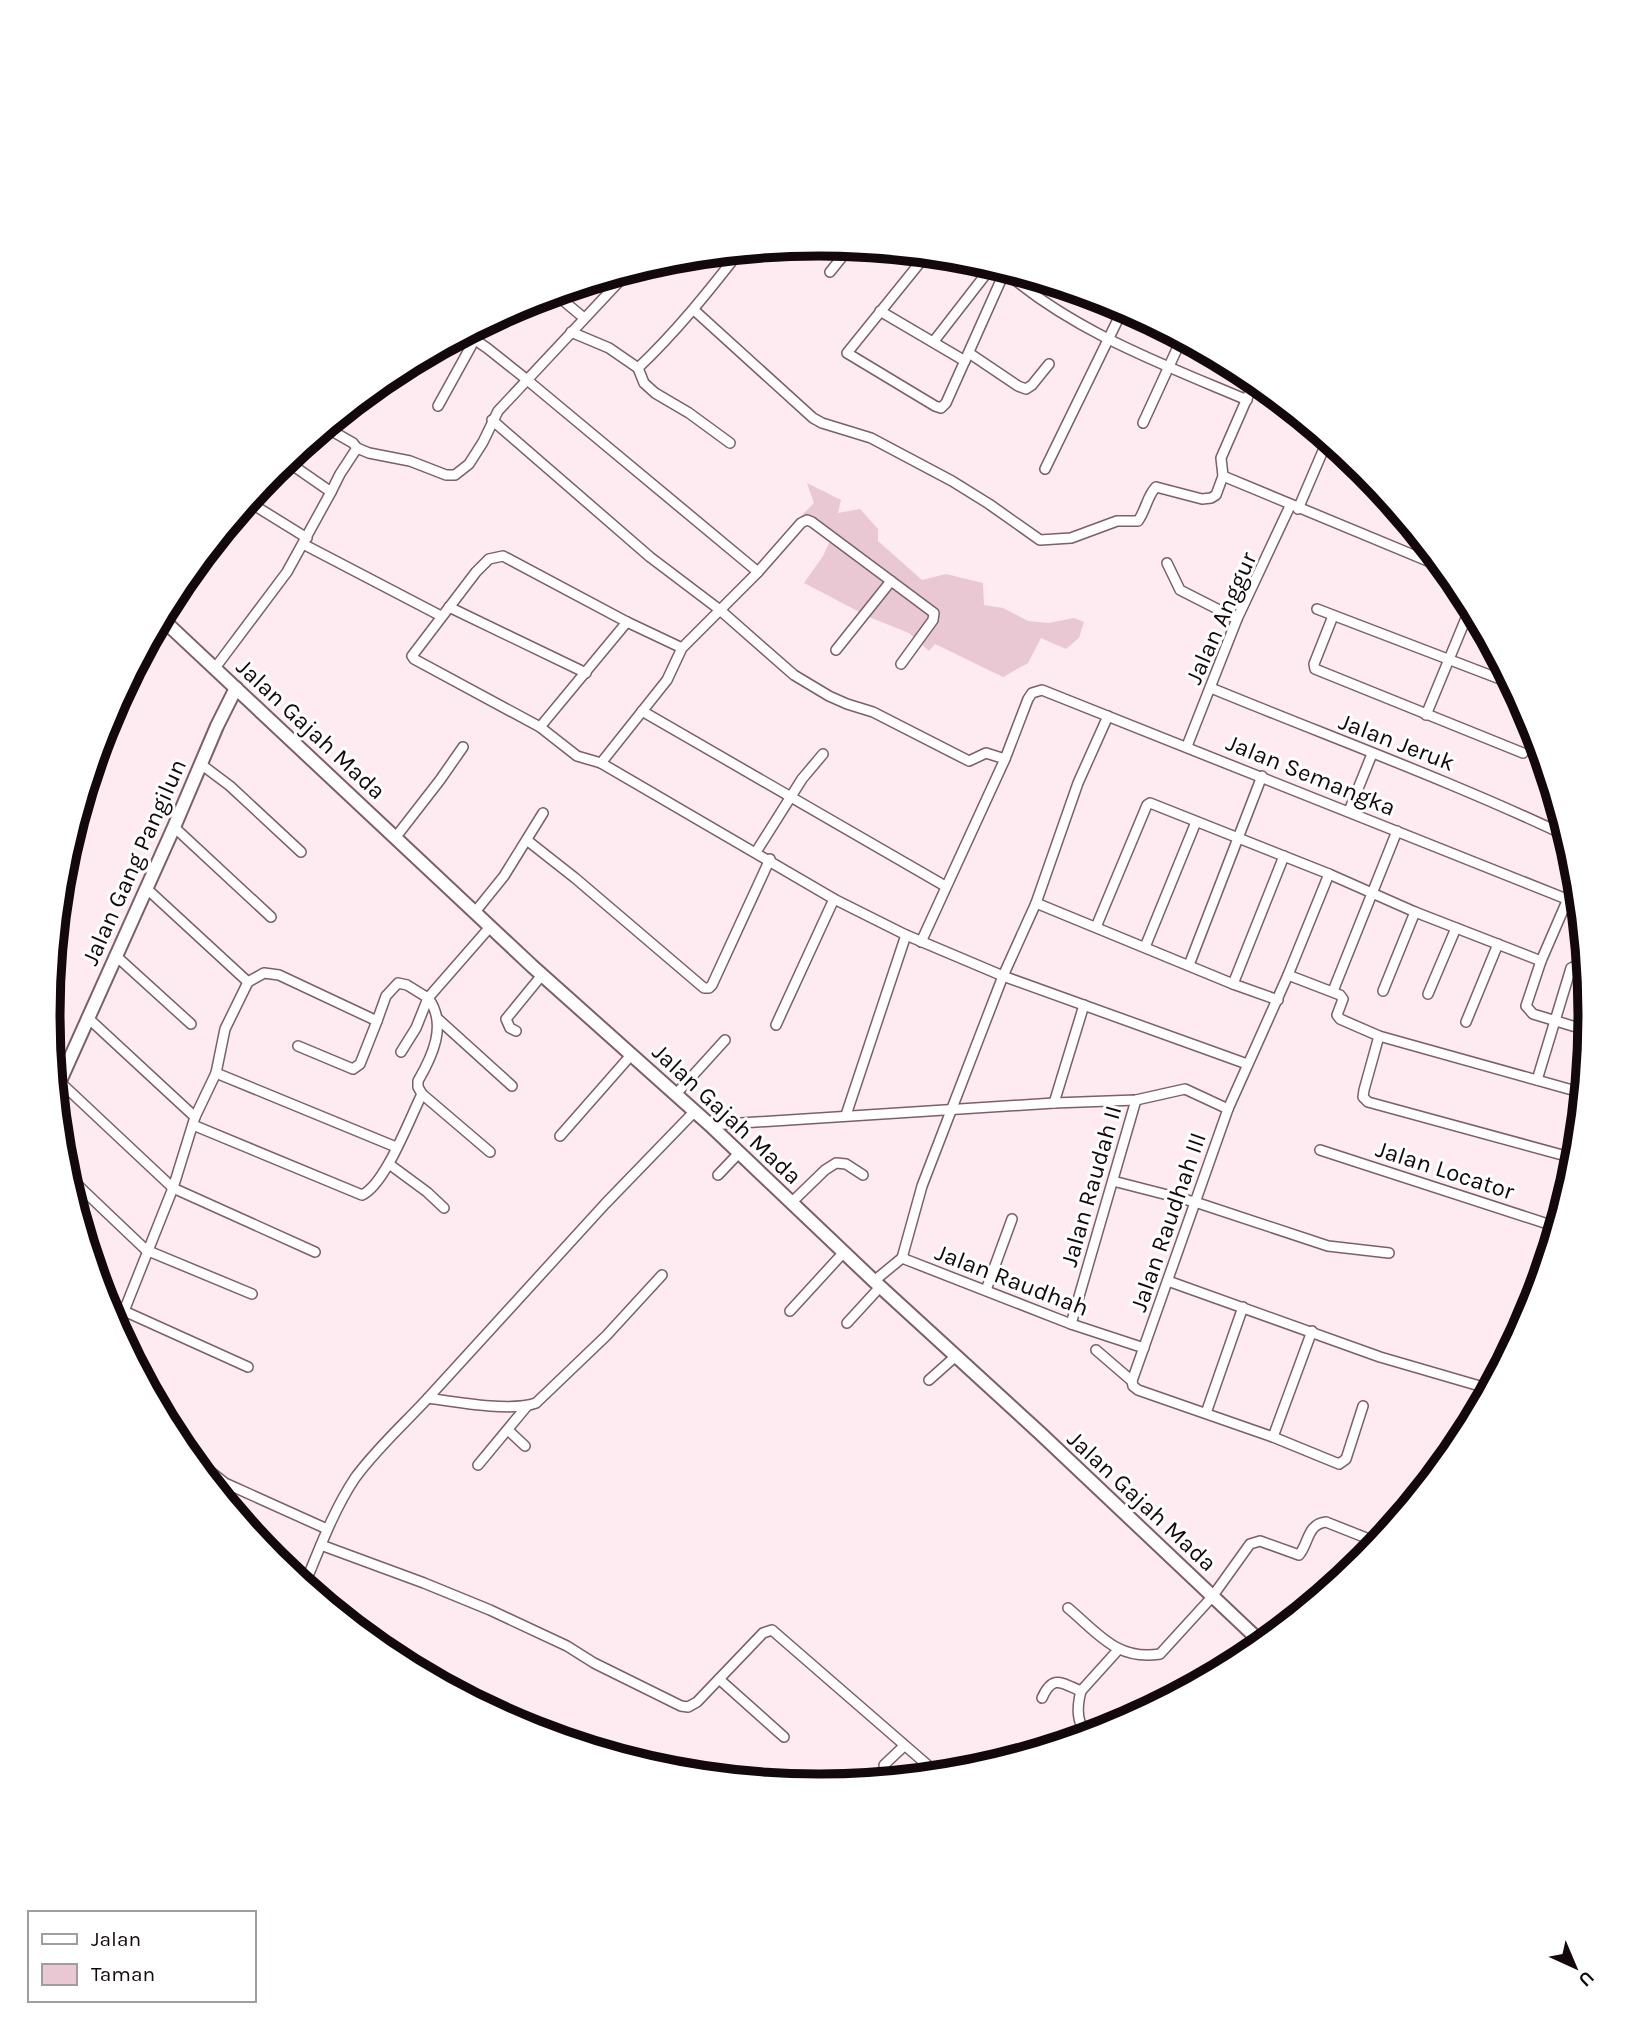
<svg xmlns="http://www.w3.org/2000/svg" width="1638" height="2030" font-family="Karla,sans-serif">
<style>
.green{fill:#e9c8d3}
.lines{fill:none;stroke-linecap:round;stroke-linejoin:round}
.street-casing{stroke:#7b5f69;stroke-width:12}
.secondary-casing{stroke:#7b5f69;stroke-width:16}
.street{stroke:#fff;stroke-width:9}
.secondary{stroke:#fff;stroke-width:12}
.labels{text-anchor:middle;dominant-baseline:central;stroke-width:6;stroke-linejoin:round;paint-order:stroke}
.street-label{font-size:24px;fill:#13090d;stroke:#fff}
.rim{fill:none;stroke:#13090d;stroke-width:9}
</style>
<rect width="100%" height="100%" fill="#feeaf1"/>
<polygon class="green" points="807,483 841,500 838,513 860,509 878,529 878,541 922,580 946,574 983,583 984,605 1003,608 1028,621 1049,623 1074,618 1084,622 1079,638 1066,649 1041,638 1028,663 1003,677 935,644 929,651 909,633 869,617 804,583 823,556 830,541 814,528 798,519 814,503"/>
<g class="lines">
<defs>
<g id="street">
<polyline points="927,254 847,353 935,406 941,408 946,403 1005,271"/>
<path d="M1002,269c70,62 160,95 245,131"/>
<polyline points="830,272 851,246"/>
<polyline points="554,293 584,318"/>
<path d="M694,310l119,108 9,5 49,15 81,43 37,23 51,36 31,-2 46,-17h21c8,-11 9,-25 18,-34l46,12 9,-1 5,-3 7,-19 -2,-18 34,-78"/>
<polyline points="880,311 965,361"/>
<path d="M571,332l38,16 29,20c38,-36 70,-76 102,-117"/>
<polyline points="465,333 487,348 526,379 758,572"/>
<polyline points="934,341 993,265"/>
<polyline points="969,353 1018,386 1026,389 1032,385 1049,364"/>
<polyline points="638,368 644,383 655,393 689,413 730,443"/>
<polyline points="438,406 475,339"/>
<polyline points="492,420 650,557 720,610 794,675 829,696 847,704 873,712 969,761 986,753 1005,759"/>
<polyline points="1143,423 1182,338"/>
<polyline points="325,427 353,443 357,448 340,474 331,492"/>
<polyline points="357,448 369,453 410,461 446,475 455,475 469,464 483,442 498,411 630,270"/>
<polyline points="1045,469 1124,307"/>
<polyline points="1223,476 1447,569"/>
<polyline points="247,501 307,538"/>
<polyline points="1298,509 1328,439"/>
<polyline points="303,544 441,616"/>
<polyline points="1167,563 1180,590 1237,619"/>
<polyline points="449,607 586,673"/>
<polyline points="1317,609 1513,684"/>
<polyline points="1333,616 1314,664 1315,669 1523,753"/>
<polyline points="682,648 627,622 503,556 489,559 476,572 412,656 414,659 540,727 577,756 601,763 667,680 682,648 758,572 801,523 807,520 812,522 934,613 933,620 901,664"/>
<polyline points="836,650 891,581"/>
<polyline points="215,668 287,572 331,492 285,460"/>
<path d="M1211,688c119,49 240,93 356,148"/>
<polyline points="642,711 945,886"/>
<polyline points="1426,715 1471,606"/>
<polyline points="540,727 627,622"/>
<polyline points="1187,746 1237,619 1290,506"/>
<polyline points="601,763 834,899 906,935 1003,976 1247,1064"/>
<polyline points="202,765 230,786 301,852"/>
<polyline points="1349,811 1372,754"/>
<polyline points="174,827 271,917"/>
<polyline points="395,838 440,780 463,747"/>
<polyline points="528,841 575,878 704,988 709,988 712,985 770,859"/>
<polyline points="756,852 802,779 823,754"/>
<polyline points="1329,874 1288,975 1228,1109 1132,1381 1133,1386 1138,1390 1273,1437 1339,1464 1346,1459 1363,1406"/>
<polyline points="1577,878 1541,961 1526,1006 1533,1014 1589,1031"/>
<polyline points="146,888 248,982"/>
<polyline points="1036,903 1233,984 1278,1000"/>
<polyline points="475,912 504,876 543,813"/>
<polyline points="1096,927 1147,805 1150,803 1329,874 1415,912 1541,961"/>
<polyline points="921,942 1005,759 1028,699 1032,693 1042,690 1569,900"/>
<polyline points="1145,947 1196,822"/>
<polyline points="115,955 191,1024"/>
<polyline points="1189,965 1262,776"/>
<polyline points="1288,975 1340,995 1343,999 1337,1015 1340,1019 1379,1036 1583,1093"/>
<polyline points="1233,984 1284,856"/>
<polyline points="1333,991 1397,831"/>
<polyline points="1383,991 1415,912"/>
<polyline points="1428,994 1456,928"/>
<polyline points="87,1017 195,1117"/>
<polyline points="438,1019 512,1086"/>
<polyline points="1466,1022 1498,944"/>
<polyline points="776,1025 834,899"/>
<polyline points="516,1031 510,1028 506,1019 542,975"/>
<polyline points="1379,1036 1364,1090 1363,1097 1368,1102 1577,1159"/>
<polyline points="298,1046 353,1069 360,1064 377,1021"/>
<polyline points="216,1073 396,1147"/>
<polyline points="1537,1080 1571,968 1579,964 1586,966"/>
<polyline points="59,1081 173,1188 315,1252"/>
<polyline points="422,1094 490,1152"/>
<polyline points="676,1094 725,1040"/>
<polyline points="1054,1103 1084,1005"/>
<polyline points="846,1115 906,935"/>
<path d="M193,1125l169,70c23,-10 48,-77 60,-101l-4,-7v-6c14,-24 30,-57 10,-83l62,-71"/>
<polyline points="710,1125 1054,1103 1136,1100 1185,1089 1228,1109"/>
<polyline points="560,1136 632,1054"/>
<polyline points="1320,1150 1557,1227"/>
<polyline points="389,1164 427,1192 444,1208"/>
<polyline points="64,1172 146,1250 252,1294"/>
<polyline points="718,1175 739,1153"/>
<polyline points="1113,1181 1195,1202 1328,1246 1389,1253"/>
<polyline points="791,1203 825,1170 836,1163 846,1164 863,1175"/>
<polyline points="902,1258 922,1186 1003,976 1036,903 1078,783 1108,716"/>
<path d="M662,1275l-56,61 -70,67c-25,9 -80,-1 -108,-5l177,-194 90,-93"/>
<polyline points="874,1281 902,1258 1071,1324 1144,1348"/>
<polyline points="1168,1281 1380,1357 1490,1389"/>
<polyline points="986,1290 1012,1219"/>
<polyline points="102,1296 124,1311 248,1367"/>
<polyline points="790,1311 844,1252"/>
<polyline points="847,1323 880,1287"/>
<polyline points="1071,1324 1136,1100"/>
<polyline points="114,1326 124,1311 173,1188 195,1117 216,1073 225,1029 248,982 264,973 279,975 377,1021 386,996 398,983 407,985 428,998 416,1028 401,1052"/>
<polyline points="1096,1350 1132,1381"/>
<polyline points="929,1380 956,1356"/>
<polyline points="1206,1413 1243,1307"/>
<polyline points="508,1430 525,1446"/>
<polyline points="1273,1437 1312,1331"/>
<polyline points="183,1450 225,1483 327,1529"/>
<polyline points="478,1465 527,1406"/>
<polyline points="321,1545 424,1583 490,1610 567,1646 594,1663 681,1706 688,1707 697,1702 763,1633 772,1630 939,1775"/>
<path d="M304,1586c15,-36 29,-75 51,-108 21,-29 49,-54 73,-80"/>
<path d="M1068,1608c30,25 49,53 92,46l52,-57 38,-53 10,-3 39,14c10,-12 8,-31 27,-33l53,21"/>
<polyline points="719,1679 784,1737"/>
<path d="M1081,1691c-4,15 -6,37 11,44"/>
<path d="M1042,1698c11,-24 19,-15 39,-7l37,-41"/>
<polyline points="884,1765 904,1746"/>
</g>
<g id="secondary">
<polyline points="161,618 532,966 710,1125 874,1281 1041,1434 1263,1644"/>
<polyline points="55,1092 174,827 217,726 236,688"/>
</g>
</defs>
<use href="#street" class="street-casing"/>
<use href="#secondary" class="secondary-casing"/>
<use href="#street" class="street"/>
<use href="#secondary" class="secondary"/>
</g>
<g class="labels">
<g class="street-label">
<text transform="translate(1221 618) rotate(-66)">Jalan Anggur</text>
<text transform="translate(311 729) rotate(43)">Jalan Gajah Mada</text>
<text transform="translate(1397 742) rotate(21)">Jalan Jeruk</text>
<text transform="translate(1311 775) rotate(22)">Jalan Semangka</text>
<text transform="translate(134 862) rotate(-66)">Jalan Gang Pangilun</text>
<text transform="translate(727 1114) rotate(43)">Jalan Gajah Mada</text>
<text transform="translate(1445 1170) rotate(18)">Jalan Locator</text>
<text transform="translate(1091 1186) rotate(-74)">Jalan Raudah II</text>
<text transform="translate(1168 1222) rotate(-71)">Jalan Raudhah III</text>
<text transform="translate(1012 1280) rotate(21)">Jalan Raudhah</text>
<text transform="translate(1142 1501) rotate(43)">Jalan Gajah Mada</text>
</g>
</g>
<path d="M0 0H1638V2030H0ZM60 1015a759 759 0 1 1 1518 0a759 759 0 1 1-1518 0Z" fill="#fff" fill-rule="evenodd"/>
<path class="rim" d="M60 1015a759 759 0 1 1 1518 0a759 759 0 1 1-1518 0Z"/>
<rect x="28" y="1911" width="228" height="91" fill="#ffffff" stroke="#a19d9e" stroke-width="2"/>
<rect x="42" y="1934" width="35" height="10" fill="#ffffff" stroke="#a19d9e" stroke-width="2"/>
<text x="91" y="1946" font-size="21" fill="#13090d">Jalan</text>
<rect x="42" y="1964" width="35" height="21" fill="#e9c8d3" stroke="#a19d9e" stroke-width="2"/>
<text x="91" y="1981" font-size="21" fill="#13090d">Taman</text>
<g transform="translate(1575 1967) rotate(136)" stroke="#ffffff" stroke-width="5" paint-order="stroke">
<path d="M0-5L12 26L0 18L-12 26Z" fill="#13090d"/>
<text y="-10" font-size="19" font-weight="bold" text-anchor="middle" fill="#13090d">U</text>
</g>
</svg>
